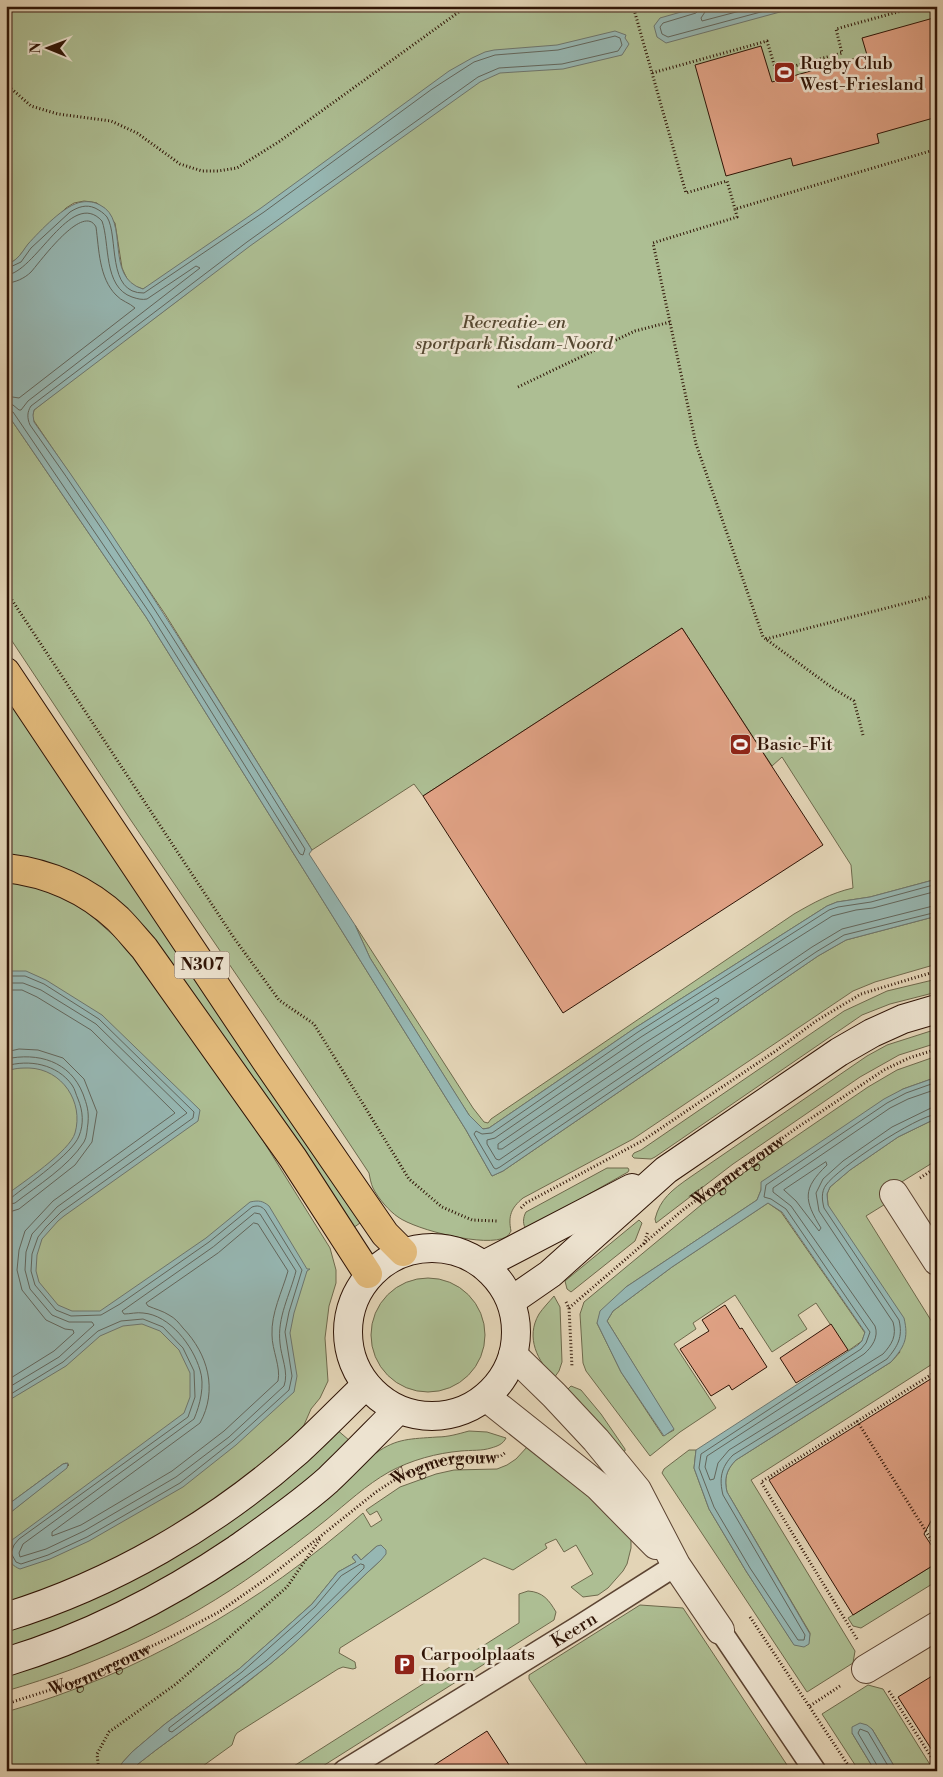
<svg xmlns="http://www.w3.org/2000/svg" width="943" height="1777" font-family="'Libre Bodoni',serif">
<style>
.green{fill:#adbe93;stroke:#6e694c}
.water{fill:#96b7b3;stroke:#6d766e}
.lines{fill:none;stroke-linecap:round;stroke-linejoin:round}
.shore{stroke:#62665c;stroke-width:1}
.building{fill:#dfa184;stroke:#2f1406}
.lane-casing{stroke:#5c4432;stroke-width:24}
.street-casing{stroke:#5c4432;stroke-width:30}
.secondary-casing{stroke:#2f1406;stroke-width:30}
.highway-casing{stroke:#2f1406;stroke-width:30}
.path{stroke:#2f1406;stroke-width:3;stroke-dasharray:1 2.5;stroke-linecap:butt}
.lane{stroke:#ede3d0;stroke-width:21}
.street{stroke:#ede3d0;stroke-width:28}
.secondary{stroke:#ede3d0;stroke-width:28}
.highway{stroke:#e2ba7b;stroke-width:28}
.labels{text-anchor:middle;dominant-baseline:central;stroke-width:5;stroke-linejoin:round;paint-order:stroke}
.shield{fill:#ede3d0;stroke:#685243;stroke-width:1}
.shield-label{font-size:16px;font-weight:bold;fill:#2f1406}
.poi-label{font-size:18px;fill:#2f1406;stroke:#ede3d0;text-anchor:start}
.park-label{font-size:18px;font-style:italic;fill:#554730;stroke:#ede3d0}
.street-label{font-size:18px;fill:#2f1406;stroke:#ede3d0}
</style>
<rect width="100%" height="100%" fill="#e3d4b6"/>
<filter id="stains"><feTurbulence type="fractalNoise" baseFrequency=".004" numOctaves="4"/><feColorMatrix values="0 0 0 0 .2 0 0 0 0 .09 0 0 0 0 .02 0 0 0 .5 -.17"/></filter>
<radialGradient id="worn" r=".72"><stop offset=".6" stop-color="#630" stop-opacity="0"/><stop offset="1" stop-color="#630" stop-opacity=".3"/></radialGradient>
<g class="green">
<path d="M6,6h931v873l-67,18 -33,5 -10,4 -192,122 -146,100 -6,1 -14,-14 -11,-17 -88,-140 -15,-33 118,183 11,14 4,1 3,-4 303,-205c19,-11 37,-21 59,-26l-2,-23 -69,-108 -10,9 -90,-138 -259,168 -9,-12 -102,66 -147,-236 -133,-196 2,-8 25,-20 -2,-4 79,-54 53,-40 -42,-5 -4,2 -10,-3 -5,-5 -6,-13 -7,-45 -18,-20 -5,-1 -8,-1 -10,2 -8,5 -38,37 -11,14 -11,6z"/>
<path d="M6,412l140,205 320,513 26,46 11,-5 315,-215 28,-16 91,-24v48l-62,18 -22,9 -220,148 -110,59c-12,10 -15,18 -12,33 -1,2 -3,5 -5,6 -19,11 -90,-7 -108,-20 -9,-6 -20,-19 -25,-29 -2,-4 -3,-10 -4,-15l-101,-152 -138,-202 -124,-187z"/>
<path d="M6,696l357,525 -13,9 -272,-355c-24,-11 -46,-17 -72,-21z"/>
<polygon points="6,880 27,884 78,904 130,950 224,1078 330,1248 336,1270 336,1283 329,1306 325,1338 328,1381 320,1398 311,1409 304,1425 287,1444 201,1512 113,1562 6,1607 6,1516 69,1465 66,1463 63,1464 6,1506"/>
<polygon points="937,979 937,992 890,1004 862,1015 655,1157 651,1159 634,1158 632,1156 634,1153 641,1150 844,1011 887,991"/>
<path d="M937,1029v14l-38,12 -39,22 -127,87 -77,59 -1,-4c5,-20 17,-29 34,-41l178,-122 20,-11z"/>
<polygon points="937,1056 937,1077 903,1089 762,1182 761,1190 757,1200 626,1287 597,1323 621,1372 663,1436 674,1430 607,1321 613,1311 672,1267 768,1203 781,1212 865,1333 862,1341 848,1351 816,1303 798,1315 807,1329 772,1352 735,1295 693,1323 696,1329 674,1344 716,1408 680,1432 650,1456 586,1371 583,1363 580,1314 584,1302 701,1205 757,1163 868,1087 897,1070"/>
<path d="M937,1118v42l-37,23 -13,20 -21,13 71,114v31l-186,119 104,171 -2,12 -46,29 -145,-219 2,-4 25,-19h7l-2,18 15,41 37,62 47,72 2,2 14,-4 1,-8 -83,-141c-3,-13 -1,-22 9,-32l155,-98 9,-10 -72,-147 -1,-11 3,-7 20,-17 48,-33z"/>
<path d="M607,1168h21l1,2 -1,2 -101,57c-5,-3 -4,-12 -1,-17z"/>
<polygon points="639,1220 642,1223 635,1241 571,1292 567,1289 565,1281"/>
<circle cx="428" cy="1335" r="57"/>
<path d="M554,1296l6,11 2,55 -3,9 -5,7c-16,-17 -29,-40 -15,-64 4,-6 10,-12 15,-18z"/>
<polygon points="571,1386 581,1390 601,1414 625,1449 625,1451 622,1452 566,1391"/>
<polygon points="335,1428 350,1441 298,1490 198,1563 94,1617 6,1649 6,1627"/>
<path d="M469,1431l18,1 19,6c-3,6 -8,8 -15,10 -9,3 -20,2 -30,3 -24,2 -50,9 -72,21 -23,13 -42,31 -63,48 -21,17 -44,34 -66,50 -78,56 -164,95 -254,121v-20l43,-13 324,-208 3,3c21,-15 35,-14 61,-16 11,0 21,-3 32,-6z"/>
<path d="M528,1446l81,64 22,22v16l-4,16 -4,7 -15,17 -10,7 -15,2 -12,-10 22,-13 -17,-29 -12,7 -8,-13 -11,5 2,4 -34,22 -29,-12 -144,90 -1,5 16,9 1,6 -3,1 -10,-2 -5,2 -101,64 -2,3 -3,9 -36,26h-64l6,-7 18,-14c37,-28 77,-55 113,-85 40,-32 74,-71 112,-105l-4,-14 -16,14 -5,-6 -4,3 4,5 -18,10 -26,32 -39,35 -34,30 -74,55 -33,28 -10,11 -4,8h-112v-59c133,-38 254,-108 357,-199l8,14 11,-7 -5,-9 -7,4 -4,-5 34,-23 36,-13 18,-4 43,-1 10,-4 9,-6z"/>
<polygon points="937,1563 937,1581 861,1628 853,1626 848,1618"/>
<path d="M528,1591c15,1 21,9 28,21l-2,8 -239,151h-29l233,-148v-29z"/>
<polygon points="640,1605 683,1608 791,1771 591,1771 529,1679 529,1675"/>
<polygon points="868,1685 883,1689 934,1771 897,1771 872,1729 852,1733 875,1771 859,1771 822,1714"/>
</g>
<g class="water">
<polygon points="702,6 802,6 666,43 657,37 654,26 660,18"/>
<path d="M615,31l11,4 -1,3 4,6 -7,11 -59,14 -63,4 -20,9 -230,164 -216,164 -1,5 1,7c99,138 188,284 278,428l-3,4 2,3 44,68 15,33 99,157 14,14 6,-1 146,-100 192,-122 10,-4 33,-5 67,-18v37l-91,24 -28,16 -315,215 -11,5 -26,-46 -320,-513 -140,-205v-147c3,-2 7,-3 10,-6 5,-4 8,-10 12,-15 12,-13 37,-40 54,-42 6,-1 13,0 18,3 31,15 3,72 43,84l118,-81 188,-137 23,-13 13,-6 9,-2 63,-5z"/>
<path d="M11,971h15l20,9 56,35 98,95 -2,11 -134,95 -6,5 -16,18 -5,16 -1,16 3,11 19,23 14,6h28l106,-73 44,-36c9,-2 13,-1 19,4l38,63h3l-3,2 -13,42 -4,20 7,43 -3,16 -58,53 -53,42 -94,54 -39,18 -30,10c-13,-5 -16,-18 -8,-29l172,-127 6,-16v-24l-11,-23 -19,-19 -18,-7 -19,2 -23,10 -34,30 -60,36v-207c16,-12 64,-44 69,-62 9,-31 -13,-64 -46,-65 -8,0 -16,0 -23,4v-100z"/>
<path d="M937,1077v41l-39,19 -48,33 -20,17 -3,7 1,11 76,113c5,21 0,29 -13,44l-155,98c-10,10 -12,19 -9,32l83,142 -1,10 -5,3 -10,-2 -48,-74 -37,-62 -15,-41 2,-18 162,-105 4,-4 3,-9 -83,-120 -14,-9 -96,64 -59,44 -6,10 67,108 -10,7 -43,-64 -24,-49 3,-12 26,-24 131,-87 4,-10v-8l9,-6 114,-77 19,-10z"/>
<polygon points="68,1463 67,1468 6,1516 6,1506 63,1464"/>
<path d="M381,1545l5,5v4l-5,6c-38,34 -72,73 -112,105 -37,29 -75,57 -113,85l-18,14 -6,7h-14l4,-8 10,-11 33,-28 74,-55 34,-30 39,-35 26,-32 18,-10 -4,-5 4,-3 5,6 16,-14z"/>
<polygon points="860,1723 867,1725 872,1729 897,1771 875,1771 852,1733 852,1727"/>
</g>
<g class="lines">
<g class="shore">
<polyline points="699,6 699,10 696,13 663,23 660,27 662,34 668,37 783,6"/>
<polyline points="706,6 705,12 701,18 702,21 759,6"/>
<path d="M6,269l15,-7 10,-14 39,-36c8,-5 16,-8 25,-4 4,2 9,5 12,9 12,19 -1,77 37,76l120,-81 168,-123 42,-27 21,-7 63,-5 57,-14 5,2 2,7 -4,6 -56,13 -63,4 -21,9 -231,165 -216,164c-4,6 -4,12 -1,19 98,137 186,281 275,424l-2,6 -3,-1 -149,-239 -138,-203 -7,-2"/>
<path d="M6,275c29,-1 65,-88 96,-54 8,22 1,66 30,76 6,2 10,3 15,2l49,-33 4,2 -172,133 -7,9h-2l-6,-5 -7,-2"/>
<path d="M6,283c9,0 19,-5 25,-11 9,-10 52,-70 65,-45 3,22 3,51 20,68 5,6 14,8 19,13l-116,90 -13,-2"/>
<polyline points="937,884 871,902 838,907 829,910 638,1032 492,1133 482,1134 476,1131 474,1134 494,1168 496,1169 500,1167 816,952 844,935 937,912"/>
<polyline points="937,891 873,908 856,910 832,916 641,1037 495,1138 487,1140 487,1144 496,1159 499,1160 812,947 842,929 937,905"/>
<path d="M6,976h19l19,8 55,35 95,93 -1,6 -132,94 -15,15 -8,10 -6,17 -1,17 4,14 21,25 15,6 30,-1 19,-11 89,-62 43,-35c6,-2 9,-1 13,3l37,60 -13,42 -4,20 7,44 -3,14 -56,51 -53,42 -93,54 -39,18 -27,9 -5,-2 -5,-9 3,-8 5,-6 169,-122 7,-20 -1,-26 -11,-23 -20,-21 -20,-8 -22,2 -23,10 -35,31 -57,35"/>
<polyline points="6,983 23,983 41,990 96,1024 187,1113 57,1207 32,1234 26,1252 25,1270 30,1289 52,1315 69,1322 92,1322 94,1325 59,1357 6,1389"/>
<polyline points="6,990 22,990 37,997 91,1030 175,1113 53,1201 25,1231 19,1250 17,1270 22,1290 46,1320 65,1329 73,1330 74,1333 54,1351 6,1381"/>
<polygon points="716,998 719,999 718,1002 502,1149 498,1149 498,1144 645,1043"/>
<polyline points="6,1052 19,1049 38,1050 63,1058 84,1079 97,1112 92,1142 75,1165 19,1209 6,1213"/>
<path d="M6,1059c32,-7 64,2 77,35 4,11 6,17 5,29 -1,6 -1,14 -4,19 -16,25 -46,43 -69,61l-9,2"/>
<path d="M6,1066c23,-7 51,-2 66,19 3,4 4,10 6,14 5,12 6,25 1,37 -6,17 -52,49 -68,62l-5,1"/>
<path d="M937,1082l-31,11 -19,10 -121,82 -2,12 7,2 15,10 84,123 -4,11 -5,6 -160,105 -2,14 15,39 36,61 48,72h6l1,-5 -82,-140c-4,-16 -2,-28 10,-40l154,-96c11,-13 16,-22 12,-39l-75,-112c-2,-8 -3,-16 2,-23 12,-17 90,-69 111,-71"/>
<path d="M937,1089l-29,10 -18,9 -117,80v4l18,14 84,120c4,11 -3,21 -11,28l-157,102 -2,11 5,13 4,-1 4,-16 11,-13 154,-96c9,-10 14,-18 10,-32l-74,-111 -3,-18 7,-14 20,-18 49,-34 39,-19 6,-1"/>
<path d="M826,1162l1,3c-25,24 -23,35 -6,63l-2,3 -23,-30 -12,-11z"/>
<path d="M255,1213l5,1 36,57c-6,24 -19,46 -16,72 1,14 9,29 4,43l-55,51 -53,40 -92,54 -38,18 -26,8 -1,-4 4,-9 171,-125c6,-14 11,-34 6,-49 -7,-24 -30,-55 -57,-57 -6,-1 -13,1 -19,1l-2,-3 91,-64z"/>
<path d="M254,1223l4,1 30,47c-6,21 -17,42 -16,64 0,15 9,32 6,46l-54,50 -52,40 -91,54 -29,11v-4l148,-109c18,-33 8,-69 -17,-95 -4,-5 -8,-10 -14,-13 -6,-4 -14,-6 -21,-9l-2,-3 72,-50z"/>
<polygon points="361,1564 364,1565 364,1568 300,1631 266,1661 172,1732 169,1731 169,1728 242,1672 315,1607 341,1576"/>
<polyline points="879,1771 878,1767 858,1733 860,1729 868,1732 891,1771"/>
</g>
</g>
<g class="building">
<polygon points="937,17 937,117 877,134 879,143 793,166 791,158 726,176 695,65 761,46 772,82 867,55 862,38"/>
<polygon points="682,628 823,845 563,1013 423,796"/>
<polygon points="725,1305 740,1329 742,1328 767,1367 732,1390 729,1385 711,1396 680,1349 709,1331 702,1320"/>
<polygon points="831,1324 848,1350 796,1383 780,1358"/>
<polygon points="937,1375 937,1510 924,1534 937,1554 937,1563 853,1615 769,1480"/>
<polygon points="937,1673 937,1758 898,1697"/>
<polygon points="487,1731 513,1771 425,1771"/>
</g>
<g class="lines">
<defs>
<g id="lane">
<polyline points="720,1630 815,1771"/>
<path id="s3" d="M344,1771l236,-145 96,-61"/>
</g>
<g id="street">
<polyline points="894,1194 937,1261"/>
<polyline points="513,1355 554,1395 596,1440 637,1490 676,1565 720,1630"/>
<polyline points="486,1397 598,1486 656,1545"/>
<polyline points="866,1669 937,1626"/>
</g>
<g id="secondary">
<circle cx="432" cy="1332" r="84"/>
<polyline points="484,1265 632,1188"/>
<polyline points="511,1301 550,1274 666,1170 839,1052 872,1033 903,1019 937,1009"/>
<path d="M6,1617c107,-33 208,-92 292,-166 23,-21 45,-44 68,-66"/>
<path d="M6,1662c82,-25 160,-65 231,-113 31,-22 63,-44 91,-69 24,-23 47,-47 70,-70"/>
</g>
<g id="highway">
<polyline points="6,672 266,1061 385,1234 403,1252"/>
<path d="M6,868c43,5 80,21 112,51 9,9 17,19 26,29l149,210 75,116"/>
</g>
</defs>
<use href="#lane" class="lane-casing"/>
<use href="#street" class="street-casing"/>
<use href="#secondary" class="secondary-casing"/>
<use href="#highway" class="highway-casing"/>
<g class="path">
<polyline points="633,6 652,73 767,41 776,71 842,53 836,29 919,6"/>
<polyline points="652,73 686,193 727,181 735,209"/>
<polyline points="6,84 31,106 58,114 111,121 137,133 180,164 202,171 218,171 237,168 280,141 467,6"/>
<polyline points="518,387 635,331 670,322"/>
<polyline points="6,591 234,938 279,1000 314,1024 409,1179 442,1207 472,1220 497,1221"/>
<polyline points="766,639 937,595"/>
<polyline points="863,735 854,701 834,689 763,637 696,444 653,243 737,217 735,209 937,149"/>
<polyline points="920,1178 937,1167"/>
<polyline points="521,1208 526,1203 642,1141 777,1050 816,1021 861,994 937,971"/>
<polyline points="644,1244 648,1231"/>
<polyline points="566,1302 569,1308 572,1367"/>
<path id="s1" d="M569,1308l115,-99 114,-82 86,-57 25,-12 28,-9"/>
<polyline points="857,1421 937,1549"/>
<polyline points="750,1617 852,1771"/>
<polyline points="857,1639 761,1482 937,1371"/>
<polyline points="889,1691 937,1766"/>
<path id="s2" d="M6,1704l75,-24 90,-43 48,-25 53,-37 104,-83 26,-17 32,-13 19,-4 40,-1 8,-1 5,-4"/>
<polyline points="810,1706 840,1686"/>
<polyline points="99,1771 97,1754 109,1732 176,1684 287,1587 320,1539"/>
</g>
<use href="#lane" class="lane"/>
<use href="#street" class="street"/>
<use href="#secondary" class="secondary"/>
<use href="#highway" class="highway"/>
</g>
<defs>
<symbol id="stadium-square" viewBox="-11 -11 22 22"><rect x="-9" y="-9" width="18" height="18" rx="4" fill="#8f2418" stroke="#ede3d0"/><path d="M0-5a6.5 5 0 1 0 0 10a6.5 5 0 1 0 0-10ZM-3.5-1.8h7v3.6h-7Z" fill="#fff"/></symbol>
<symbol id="parking-square" viewBox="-11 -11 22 22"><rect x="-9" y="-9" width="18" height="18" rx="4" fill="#8f2418" stroke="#ede3d0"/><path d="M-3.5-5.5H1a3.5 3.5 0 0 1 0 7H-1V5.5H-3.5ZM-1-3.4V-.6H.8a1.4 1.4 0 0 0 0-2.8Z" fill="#fff"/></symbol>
</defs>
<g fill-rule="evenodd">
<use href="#stadium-square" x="772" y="60" width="25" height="25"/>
<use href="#stadium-square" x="728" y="732" width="25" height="25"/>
<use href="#parking-square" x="392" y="1652" width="25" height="25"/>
</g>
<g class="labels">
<rect class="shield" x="174.5" y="951.5" width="55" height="27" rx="4"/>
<g class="shield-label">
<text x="202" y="965">N307</text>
</g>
<g class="poi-label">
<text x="800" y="63">Rugby Club<tspan x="800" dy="21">West-Friesland</tspan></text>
<text x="757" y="744">Basic-Fit</text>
<text x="421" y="1654">Carpoolplaats<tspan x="421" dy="21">Hoorn</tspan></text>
</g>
<g class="park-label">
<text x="514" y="322">Recreatie- en<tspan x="514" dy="21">sportpark Risdam-Noord</tspan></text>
</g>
<g class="street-label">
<text stroke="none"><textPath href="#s1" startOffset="218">Wogmergouw</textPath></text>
<text stroke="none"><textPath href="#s2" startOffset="505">Wogmergouw</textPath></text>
<text stroke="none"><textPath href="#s3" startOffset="270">Keern</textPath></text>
<text stroke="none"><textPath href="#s2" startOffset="100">Wogmergouw</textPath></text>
</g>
</g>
<rect width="943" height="1777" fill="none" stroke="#e3d4b6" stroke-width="25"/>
<rect x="8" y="8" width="928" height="1762" fill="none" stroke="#2f1406" stroke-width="2.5"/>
<rect x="12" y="12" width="918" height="1752" fill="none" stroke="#2f1406"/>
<g transform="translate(48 48) rotate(271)" stroke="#ede3d0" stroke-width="4" paint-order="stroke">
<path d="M0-4L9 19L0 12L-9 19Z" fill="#2f1406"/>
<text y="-8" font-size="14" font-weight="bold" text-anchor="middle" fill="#2f1406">N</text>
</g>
<rect width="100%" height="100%" filter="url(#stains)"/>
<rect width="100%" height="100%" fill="url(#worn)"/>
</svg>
